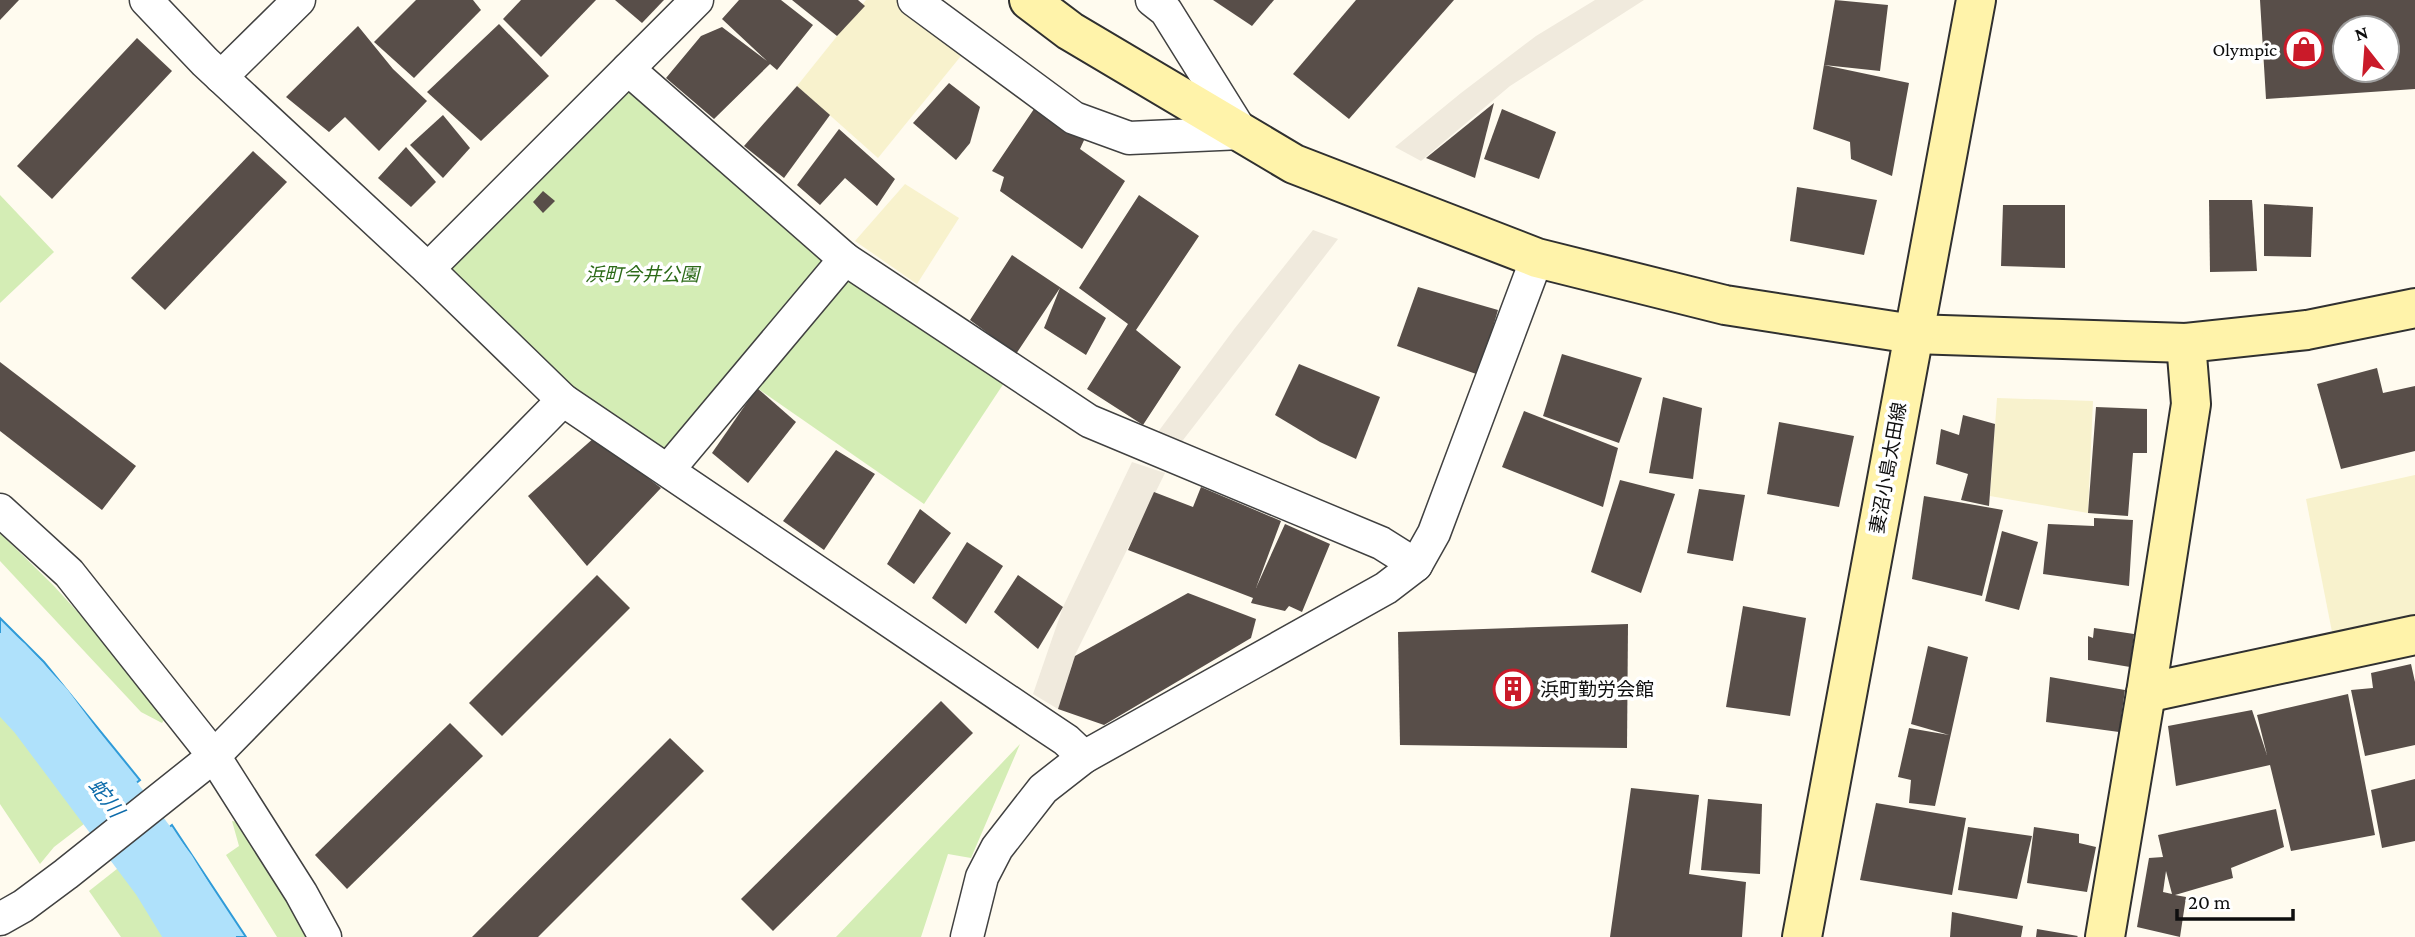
<svg xmlns="http://www.w3.org/2000/svg" width="2415" height="937" font-family="'Crimson Pro','Noto Sans JP',serif">
<style>
.farmland{fill:#f8f2cd}
.green{fill:#d4edb5}
.plaza{fill:#f0eadd}
.water{fill:#afe1fb;stroke:#309bd8;stroke-width:2}
.lines{fill:none;stroke-linecap:round;stroke-linejoin:round}
.river{stroke:#afe1fb;stroke-width:68}
.building{fill:#584e49;fill-rule:evenodd}
.street-casing{stroke:#414141;stroke-width:35}
.secondary-casing{stroke:#303030;stroke-width:42}
.street{stroke:#fff;stroke-width:32}
.secondary{stroke:#fff3aa;stroke-width:38}
.labels{text-anchor:middle;dominant-baseline:central;stroke-width:7;stroke-linejoin:round;paint-order:stroke}
.poi-label{font-size:19px;fill:#0e0e0e;stroke:#fff;text-anchor:end}
.park-label{font-size:19px;font-style:italic;fill:#2d6b19;stroke:#fff}
.street-label{font-size:19px;fill:#0e0e0e;stroke:#fff}
.water-label{font-size:21px;font-style:italic;fill:#0d6baa;stroke:#fff}
</style>
<rect width="100%" height="100%" fill="#fffbef"/>
<g class="farmland">
<polygon points="866,0 897,0 965,51 878,158 797,86"/>
<polygon points="905,184 959,218 917,284 855,241"/>
<polygon points="1997,398 2093,401 2088,513 1990,496"/>
<polygon points="2415,475 2415,619 2333,637 2306,499"/>
</g>
<g class="green">
<polygon points="628,69 845,259 668,470 428,269"/>
<polygon points="0,195 54,252 0,303"/>
<polygon points="844,277 1004,383 924,504 757,388"/>
<polygon points="0,533 53,585 169,712 162,723 141,712 0,561"/>
<polygon points="0,705 97,814 54,847 40,864 0,804"/>
<polygon points="1020,744 971,858 948,854 921,937 836,937"/>
<polygon points="232,821 245,823 309,937 277,937 226,855 239,846"/>
<polygon points="122,865 166,937 121,937 89,891"/>
</g>
<g class="plaza">
<polygon points="1595,0 1644,0 1510,86 1421,161 1395,147 1461,93 1536,36"/>
<polygon points="1313,230 1338,239 1180,444 1155,436 1235,328"/>
<polygon points="1132,462 1165,473 1075,655 1058,709 1033,694 1063,607"/>
</g>
<g class="water">
<polygon points="0,618 44,662 140,780 97,814 0,705"/>
<polygon points="172,825 246,937 166,937 122,865"/>
</g>
<g class="lines">
<polyline class="river" points="0,667 41,711 164,875 202,937"/>
</g>
<g class="building">
<polygon points="0,0 19,0 0,20"/>
<polygon points="416,0 473,0 481,10 414,78 374,42"/>
<polygon points="521,0 596,0 541,57 503,19"/>
<polygon points="615,0 664,0 642,23"/>
<polygon points="739,0 781,0 813,25 777,70 770,64 714,119 666,78 701,36 722,27 767,61 722,19"/>
<polygon points="792,0 858,0 865,6 837,36"/>
<polygon points="1213,0 1274,0 1252,26"/>
<polygon points="1356,0 1454,0 1349,119 1293,74"/>
<polygon points="1835,0 1888,5 1880,71 1824,65 1909,83 1892,176 1851,159 1850,142 1813,129"/>
<path d="M2260,0h155v89l-149,10zM2345,28h42v42h-42z"/>
<polygon points="499,24 549,76 481,141 427,92"/>
<polygon points="358,26 393,69 427,101 379,151 345,117 329,132 286,97"/>
<polygon points="137,38 172,71 52,199 17,166"/>
<polygon points="949,83 980,107 970,143 956,160 913,123"/>
<polygon points="797,86 830,115 784,178 744,146"/>
<polygon points="1494,103 1475,178 1426,158"/>
<polygon points="1036,106 1085,138 1080,149 1125,181 1082,249 1000,191 1004,177 992,171"/>
<polygon points="1502,109 1556,132 1539,179 1484,159"/>
<polygon points="443,115 470,148 443,178 410,145"/>
<polygon points="839,129 895,179 877,206 845,178 820,205 797,185"/>
<polygon points="406,147 436,182 411,207 378,178"/>
<polygon points="253,151 287,182 165,310 131,278"/>
<polygon points="1797,187 1877,200 1864,255 1790,241"/>
<polygon points="543,191 555,201 543,213 533,202"/>
<polygon points="1139,195 1199,236 1136,330 1181,367 1143,425 1087,389 1128,324 1079,288"/>
<polygon points="2209,200 2252,200 2257,271 2210,272"/>
<polygon points="2264,204 2313,207 2311,257 2264,256"/>
<polygon points="2003,205 2065,205 2065,268 2001,266"/>
<polygon points="1012,255 1106,318 1086,355 1044,328 1060,288 1016,354 970,320"/>
<polygon points="1418,287 1498,310 1479,375 1397,346"/>
<polygon points="1562,354 1642,378 1619,443 1543,416"/>
<polygon points="0,362 136,466 102,510 0,431"/>
<polygon points="1299,364 1380,397 1356,459 1320,442 1275,415"/>
<polygon points="2377,368 2383,393 2415,386 2415,451 2341,469 2317,384"/>
<polygon points="757,388 796,422 748,483 712,453"/>
<polygon points="1663,397 1702,408 1693,479 1649,473"/>
<polygon points="2096,407 2147,409 2147,453 2133,453 2128,516 2088,513"/>
<polygon points="1524,411 1618,448 1603,507 1502,467"/>
<polygon points="1963,415 1995,424 1989,506 1961,500 1968,474 1936,464 1941,429 1959,435"/>
<polygon points="1779,422 1854,436 1839,507 1767,494"/>
<polygon points="595,437 661,488 587,566 528,496"/>
<polygon points="836,450 875,474 824,550 783,521"/>
<polygon points="1620,480 1675,494 1641,593 1591,572"/>
<polygon points="1201,487 1281,521 1256,588 1285,524 1330,544 1302,612 1289,606 1285,611 1251,603 1253,598 1128,550 1154,492 1193,507"/>
<polygon points="1699,489 1745,495 1733,561 1687,553"/>
<polygon points="1924,496 2003,510 1982,596 1912,579"/>
<polygon points="920,509 951,533 914,584 887,564"/>
<polygon points="2094,518 2133,520 2129,586 2043,574 2048,524 2094,526"/>
<polygon points="2002,531 2038,542 2019,610 1985,601"/>
<polygon points="967,542 1003,566 966,624 932,598"/>
<polygon points="597,575 630,608 502,736 469,703"/>
<polygon points="1018,575 1063,607 1038,649 994,612"/>
<polygon points="1188,593 1256,619 1251,638 1104,725 1058,709 1075,656"/>
<polygon points="1743,606 1806,618 1790,716 1726,707"/>
<polygon points="1628,624 1627,748 1400,745 1398,632"/>
<polygon points="2094,628 2134,634 2130,667 2088,660 2088,636 2093,638"/>
<polygon points="1928,646 1968,657 1935,806 1909,803 1911,780 1898,777 1909,728 1949,735 1911,724"/>
<polygon points="2411,664 2415,682 2415,745 2365,756 2351,690 2373,688 2371,673"/>
<polygon points="2050,677 2125,690 2119,732 2046,722"/>
<polygon points="2348,694 2375,835 2291,851 2270,765 2176,786 2168,726 2252,710 2267,755 2257,715"/>
<polygon points="941,701 973,733 773,931 741,899"/>
<polygon points="450,723 483,756 347,889 315,855"/>
<polygon points="670,738 704,771 538,937 472,937"/>
<polygon points="2415,779 2415,841 2382,848 2371,790"/>
<polygon points="1631,788 1699,795 1689,874 1746,882 1742,937 1610,937"/>
<polygon points="1708,799 1762,804 1760,874 1701,870"/>
<polygon points="1876,803 1966,818 1952,895 1860,880"/>
<path d="M2276,809l8,38 -53,21 2,10 -58,17 11,2 -6,40 -43,-10 12,-69 14,-1 -5,-22zM2166,871l6,23 -9,-2z"/>
<polygon points="1968,827 2032,836 2017,899 1958,890"/>
<polygon points="2034,827 2079,834 2079,843 2096,847 2087,892 2027,883"/>
<polygon points="1952,912 2023,926 2021,937 1950,937"/>
<polygon points="2037,929 2078,936 2077,937 2036,937"/>
</g>
<g class="lines">
<defs>
<g id="street">
<polyline points="146,0 205,62 428,269 563,400 1039,722 1066,740 1084,757"/>
<polyline points="914,0 1074,118 1129,138 1242,133 1166,11 1152,0"/>
<polyline points="628,69 845,259 1089,421 1381,543 1416,565"/>
<polyline points="221,77 299,0"/>
<polyline points="428,269 697,0"/>
<polyline points="668,470 845,259"/>
<polyline points="0,510 69,573 214,756 301,893 325,937"/>
<polyline points="0,919 23,906 66,874 214,756 563,400"/>
<polyline points="967,937 982,877 997,848 1043,789 1084,757 1386,588 1416,565 1434,533 1537,258"/>
</g>
<g id="secondary">
<polyline points="1029,0 1070,31 1294,164 1537,258 1725,305 1913,334 2186,343 2307,330 2415,308"/>
<polyline points="2146,693 2415,635"/>
<polyline points="1802,937 1976,0"/>
<polyline points="2105,937 2146,693 2191,404 2186,343"/>
</g>
</defs>
<use href="#street" class="street-casing"/>
<use href="#secondary" class="secondary-casing"/>
<use href="#street" class="street"/>
<use href="#secondary" class="secondary"/>
</g>
<defs>
<symbol id="shop-ring" viewBox="-11 -11 22 22"><circle r="9.5" fill="#fff" stroke="#ca1a29" stroke-width="1.5"/><path d="M-5-2.5h2.3a2.7 3.5 0 0 1 5.4 0H5L5.5 6h-11ZM-1.5-2.5h3a1.5 2.3 0 0 0-3 0Z" fill="#ca1a29"/></symbol>
<symbol id="building-ring" viewBox="-11 -11 22 22"><circle r="9.5" fill="#fff" stroke="#ca1a29" stroke-width="1.5"/><path d="M-4-6H4V6H1V3H-1V6H-4ZM-2.5-4.3h1.7v1.8h-1.7ZM.8-4.3h1.7v1.8H.8ZM-2.5-1h1.7V.8h-1.7ZM.8-1h1.7V.8H.8Z" fill="#ca1a29"/></symbol>
</defs>
<g fill-rule="evenodd">
<use href="#shop-ring" x="2282" y="27" width="44" height="44"/>
<use href="#building-ring" x="1491" y="667" width="44" height="44"/>
</g>
<g class="labels">
<g class="poi-label">
<text x="2277" y="49">Olympic</text>
<text x="1540" y="689" text-anchor="start">浜町勤労会館</text>
</g>
<g class="park-label">
<text x="642" y="274">浜町今井公園</text>
</g>
<g class="street-label">
<text transform="translate(1888 468) rotate(-80)">妻沼小島太田線</text>
</g>
<g class="water-label">
<text transform="translate(106 798) rotate(53)">蛇川</text>
</g>
</g>
<g transform="translate(2366 49) rotate(343)"><circle r="33" fill="#ffffff" stroke="#9f9f9f" stroke-width="2"/>
<path d="M0-5L12 26L0 18L-12 26Z" fill="#ca1a29"/>
<text y="-10" font-size="19" font-weight="bold" text-anchor="middle" fill="#0e0e0e">N</text>
</g>
<path d="M2177 909v10h116v-10" fill="none" stroke="#0e0e0e" stroke-width="3.5"/>
<text x="2188" y="909" font-size="21" fill="#0e0e0e" stroke="#ffffff" stroke-width="5" paint-order="stroke">20 m</text>
</svg>
